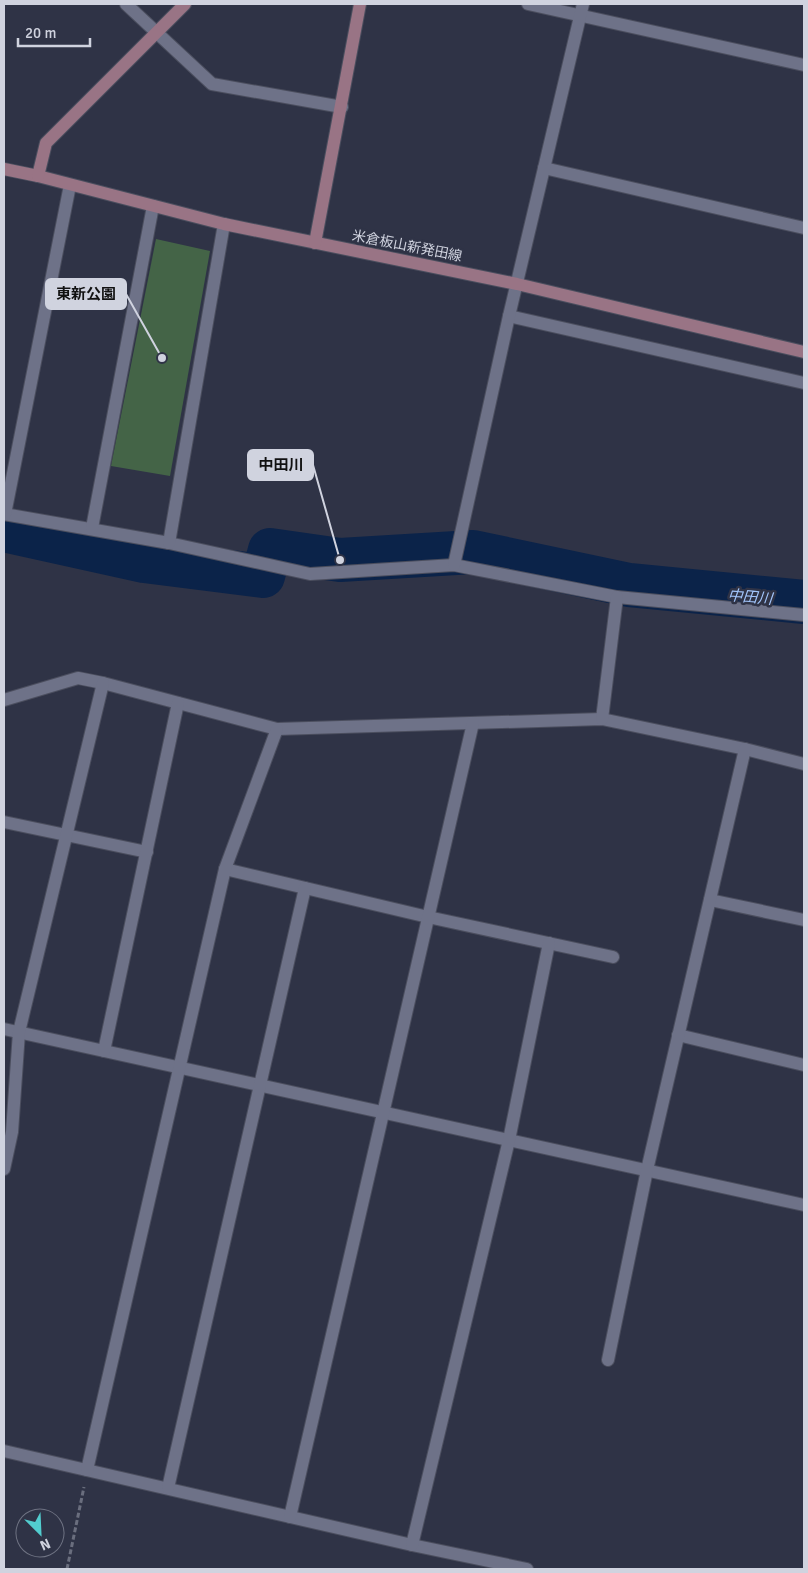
<svg xmlns="http://www.w3.org/2000/svg" width="808" height="1573" font-family="Signika,'Noto Sans JP',sans-serif">
<style>
.green{fill:#446447}
.lines{fill:none;stroke-linecap:round;stroke-linejoin:round}
.river{stroke:#0b2349;stroke-width:44}
.street-casing{stroke:#4b4e5e;stroke-width:14}
.secondary-casing{stroke:#4b4e5e;stroke-width:14}
.path{stroke:#6a6e7e;stroke-width:3;stroke-dasharray:5 2.5;stroke-linecap:butt}
.street{stroke:#6e7288;stroke-width:12}
.secondary{stroke:#997485;stroke-width:12}
.labels{text-anchor:middle;dominant-baseline:central;stroke-width:5;stroke-linejoin:round;paint-order:stroke}
.street-label{font-size:14px;fill:#d0d3df;stroke:#2f3346}
.water-label{font-size:15px;font-style:italic;fill:#a3c6fc;stroke:#2f3346}
.leader{fill:none;stroke:#d0d3df;stroke-width:2}
.callout-dot{fill:#d0d3df;stroke:#2f3346;stroke-width:2}
.callout{fill:#d0d3df;stroke:#d0d3df;stroke-width:2}
.callout-label{font-size:15px;text-anchor:middle;font-weight:bold;fill:#111}
</style>
<rect width="100%" height="100%" fill="#2f3346"/>
<polygon class="green" points="156,239 210,251 170,476 111,466"/>
<g class="lines">
<polyline class="river" points="4,530 144,561 263,576 270,550 340,560 473,552 629,585 804,602"/>
<defs>
<g id="street">
<polyline points="126,4 212,84 342,107"/>
<polyline points="528,4 804,65"/>
<polyline points="544,168 804,228"/>
<polyline points="509,316 804,383"/>
<polyline points="4,514 169,543 310,574 454,565 617,597 804,615"/>
<polyline points="5,514 70,185"/>
<polyline points="92,528 153,206"/>
<polyline points="169,543 224,224"/>
<polyline points="454,565 509,316 583,4"/>
<polyline points="4,700 78,678 103,683 277,729 602,719 745,749 804,764"/>
<polyline points="602,719 617,597"/>
<polyline points="4,822 147,852"/>
<polyline points="225,869 428,917 613,957"/>
<polyline points="710,900 804,920"/>
<polyline points="4,1029 804,1205"/>
<polyline points="678,1035 804,1065"/>
<polyline points="104,1051 178,703"/>
<polyline points="4,1169 12,1132 19,1032 103,683"/>
<polyline points="608,1360 647,1170 745,749"/>
<polyline points="4,1451 412,1545 527,1569"/>
<polyline points="87,1470 225,869 277,729"/>
<polyline points="168,1488 305,888"/>
<polyline points="290,1517 473,723"/>
<polyline points="412,1545 509,1140 549,943"/>
</g>
<g id="secondary">
<polyline points="4,169 38,176 224,224 517,284 804,352"/>
<polyline points="38,176 46,143 185,4"/>
<polyline points="315,243 360,4"/>
</g>
</defs>
<use href="#street" class="street-casing"/>
<use href="#secondary" class="secondary-casing"/>
<polyline class="path" points="67,1569 84,1487"/>
<use href="#street" class="street"/>
<use href="#secondary" class="secondary"/>
</g>
<g class="labels">
<g class="street-label">
<text transform="translate(407 246) rotate(11)">米倉板山新発田線</text>
</g>
<g class="water-label">
<text transform="translate(750 597) rotate(5)">中田川</text>
</g>
</g>
<path class="leader" d="M162 358L126 294M340 560L313 465"/>
<g class="callout-dot">
<circle cx="162" cy="358" r="5"/>
<circle cx="340" cy="560" r="5"/>
</g>
<g class="callout">
<rect x="46" y="279" width="80" height="30" rx="5"/>
<rect x="248" y="450" width="65" height="30" rx="5"/>
</g>
<g class="callout-label">
<text x="86" y="299">東新公園</text>
<text x="281" y="470">中田川</text>
</g>
<rect width="808" height="1573" fill="none" stroke="#d0d3df" stroke-width="10"/>
<g transform="translate(40 1533) rotate(156)"><circle r="24" fill="#2f3346" stroke="#6f7383"/>
<path d="M0-4L9 19L0 12L-9 19Z" fill="#52cdcf"/>
<text y="-8" font-size="14" font-weight="bold" text-anchor="middle" fill="#d0d3df">N</text>
</g>
<path d="M18 38v8h72v-8" fill="none" stroke="#d0d3df" stroke-width="2.5"/>
<text x="25" y="38" font-size="15" fill="#d0d3df" stroke="#2f3346" stroke-width="4" paint-order="stroke">20 m</text>
</svg>
